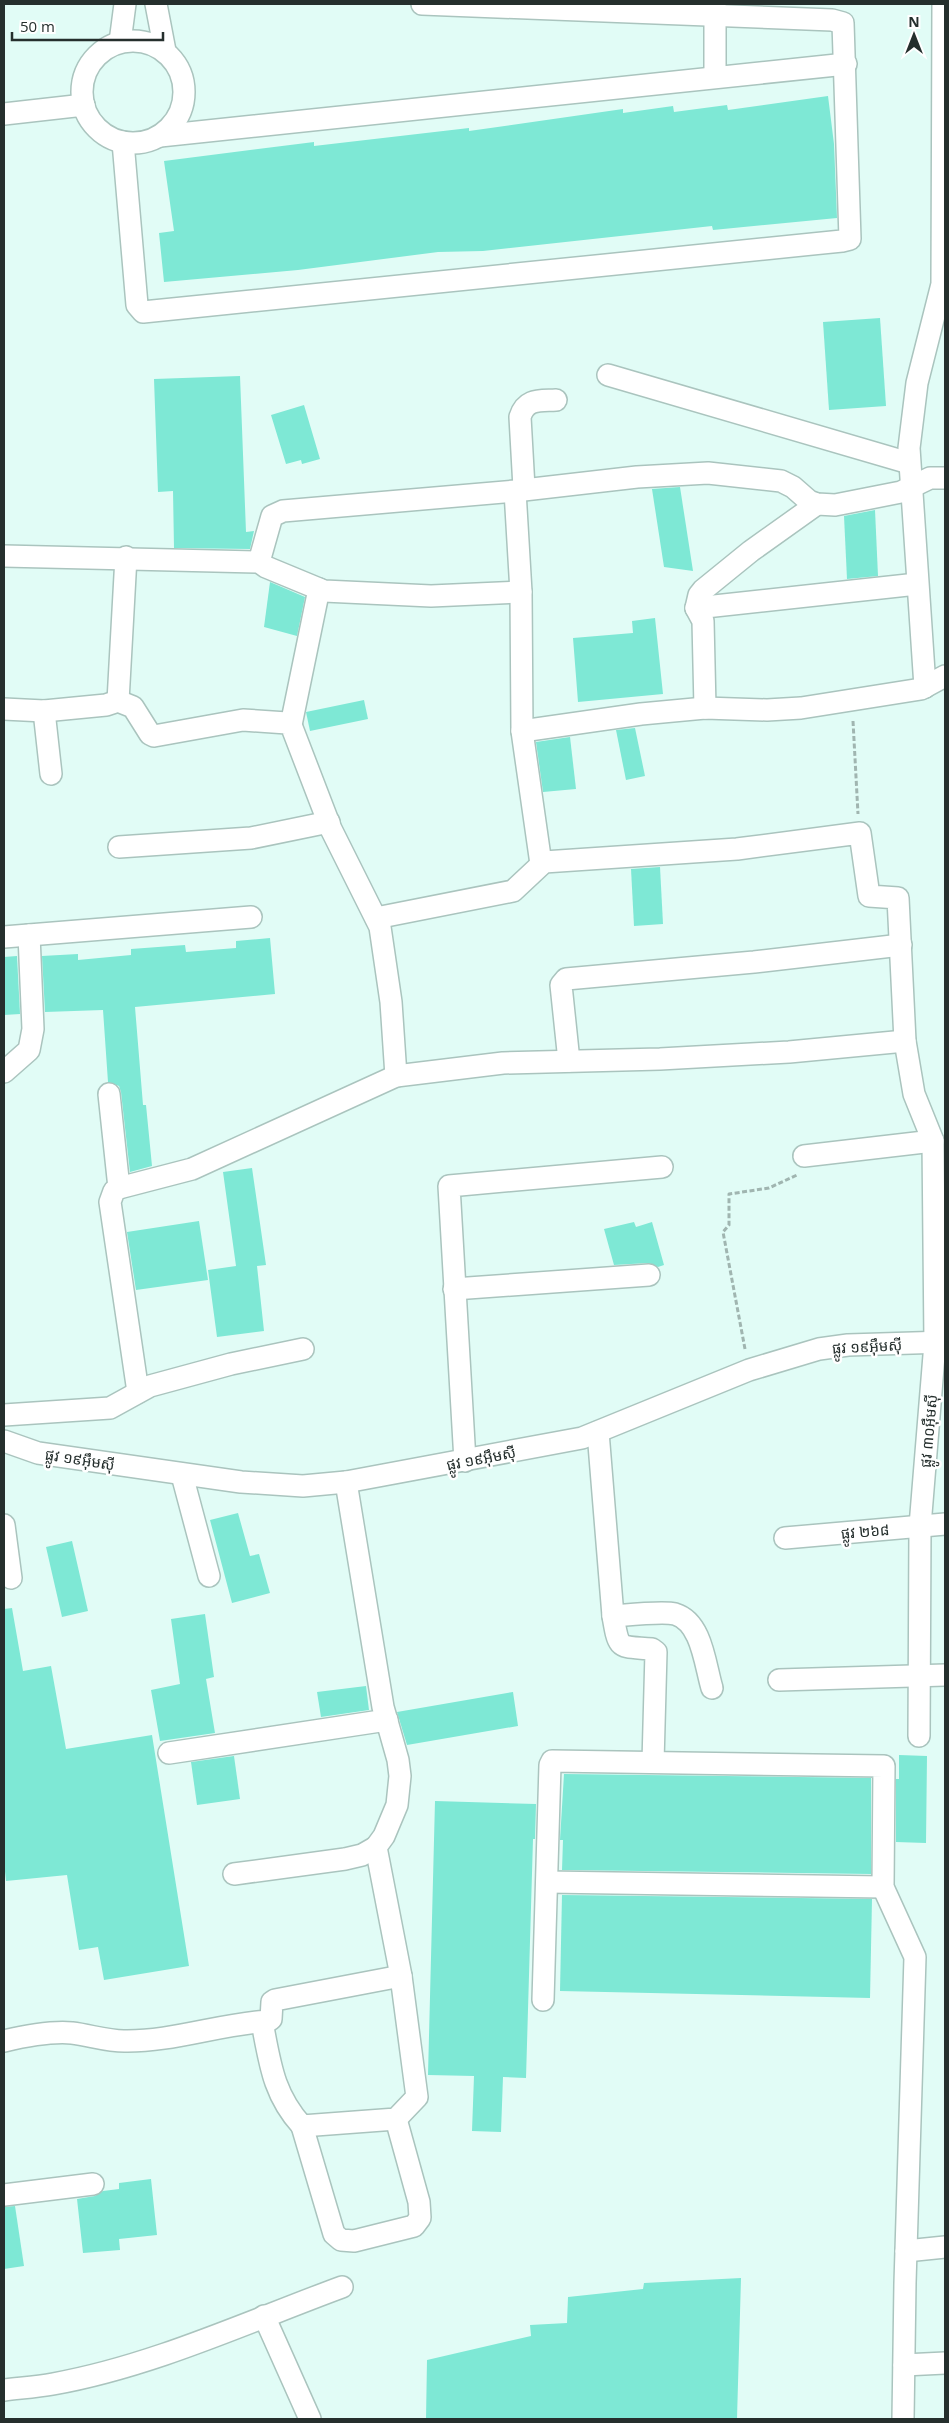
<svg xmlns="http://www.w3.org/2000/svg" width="949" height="2423" font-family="'Open Sans','Noto Sans Khmer',sans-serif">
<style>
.building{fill:#7ee8d5}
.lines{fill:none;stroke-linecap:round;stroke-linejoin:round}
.minor-casing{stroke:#aac4be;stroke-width:24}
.path{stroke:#a0b5b0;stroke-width:3;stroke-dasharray:5 2.5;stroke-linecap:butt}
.minor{stroke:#fff;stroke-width:21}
.labels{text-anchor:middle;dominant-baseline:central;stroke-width:5;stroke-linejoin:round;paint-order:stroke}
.street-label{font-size:15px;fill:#252f2d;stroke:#fff}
</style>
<rect width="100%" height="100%" fill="#e1fcf6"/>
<g class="building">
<polygon points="828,96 834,144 837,218 713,230 712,226 483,251 438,252 298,270 164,282 159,233 174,231 164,161 314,142 314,146 469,128 469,131 623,109 623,113 673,106 674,112 727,105 728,110"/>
<polygon points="880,318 886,406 829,410 823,322"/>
<polygon points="240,376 246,532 254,531 250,549 174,548 173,491 158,492 154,379"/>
<polygon points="304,405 320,459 302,464 301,460 286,464 271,415"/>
<polygon points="680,487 693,571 664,567 652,489"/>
<polygon points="875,510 878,576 847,579 844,516"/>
<polygon points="270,582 305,597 297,636 264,627"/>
<polygon points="655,618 663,694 578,702 573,638 633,633 632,621"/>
<polygon points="364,700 368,719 310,731 306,712"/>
<polygon points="635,728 645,776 626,780 616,730"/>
<polygon points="570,737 576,789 543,792 536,742"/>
<polygon points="660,867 663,924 634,926 631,869"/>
<polygon points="270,938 275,994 135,1007 143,1105 146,1105 152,1166 130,1172 121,1092 119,1086 108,1082 103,1010 45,1012 42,956 78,954 78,960 131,955 131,949 185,945 186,952 236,948 236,941"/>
<polygon points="17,956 20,1014 4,1015 4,957"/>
<polygon points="252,1168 266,1265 257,1266 264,1331 217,1337 208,1270 236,1266 223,1172"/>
<polygon points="199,1221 208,1280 136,1290 127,1232"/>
<polygon points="634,1222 636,1227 652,1222 664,1265 658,1267 648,1263 614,1265 604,1229"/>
<polygon points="238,1513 250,1556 259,1554 270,1593 232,1603 210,1520"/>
<polygon points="72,1541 88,1611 62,1617 46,1547"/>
<polygon points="12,1608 23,1671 51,1666 66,1749 152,1735 189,1966 104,1980 98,1947 79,1950 67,1875 6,1881 4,1862 4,1609"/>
<polygon points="205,1614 214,1677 206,1679 215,1733 160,1741 151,1690 180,1684 171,1619"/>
<polygon points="366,1686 369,1710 321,1717 317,1692"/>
<polygon points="513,1692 518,1726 407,1745 397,1712"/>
<polygon points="899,1755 927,1756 926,1843 896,1842 896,1779 899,1779"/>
<polygon points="234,1756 240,1799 197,1805 191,1762"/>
<polygon points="564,1774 871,1778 871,1874 562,1870 563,1840 560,1840"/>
<polygon points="435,1801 536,1804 535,1839 533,1839 526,2078 503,2077 501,2132 472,2131 474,2076 428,2075"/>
<polygon points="562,1895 872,1899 870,1998 560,1991"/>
<polygon points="151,2179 157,2235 119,2239 120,2250 83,2253 77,2199 95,2196 103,2191 119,2189 119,2183"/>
<polygon points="15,2206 24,2266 4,2269 4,2207"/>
<polygon points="741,2278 737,2419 426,2419 427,2360 531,2336 530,2325 567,2323 568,2297 643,2289 644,2283"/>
</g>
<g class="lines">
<defs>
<g id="minor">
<polyline points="156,4 165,51"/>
<circle cx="133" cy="92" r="51"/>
<polyline points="120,42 125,4"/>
<polyline points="715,77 715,4"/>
<polyline points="4,114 84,105"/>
<polyline points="160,136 846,64"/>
<polyline points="123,142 137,305 143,312 842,241 850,239 843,23 832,20 422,4"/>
<polyline points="608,375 909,463"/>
<path d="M524,488l-4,-71c6,-19 20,-16 36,-17"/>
<polyline points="515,491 521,592 522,731 541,864"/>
<polyline points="4,556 259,562 266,567 324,591 431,596 521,592"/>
<polyline points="259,562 272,516 283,511 515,491 637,477 708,473 781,481 793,487 809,501 817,504 835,505 901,492 930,478 945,478"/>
<polyline points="696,608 917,584"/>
<polyline points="925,687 909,448 917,383 942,284 943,4"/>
<polyline points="118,701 126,557"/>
<polyline points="705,708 703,621 696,608 699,595 703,590 751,551 817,504"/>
<polyline points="4,709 44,711 106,705 118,701 133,707 150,734 154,736 243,720 287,723 291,725 331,829 380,927 391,1002 396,1076"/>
<polyline points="44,711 51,774"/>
<polyline points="291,725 319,589"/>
<polyline points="522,731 641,714 705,708 767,710 801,708 921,689 945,676"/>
<polyline points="119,847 251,838 329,822"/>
<polyline points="376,918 513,891 544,862 737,849 860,833 869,896 898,898 905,1041 914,1094 933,1141 935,1343 920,1526 919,1736"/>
<polyline points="4,937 251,917"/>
<polyline points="569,1061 561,985 566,979 754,962 901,945"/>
<polyline points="4,1072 29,1050 33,1029 29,935"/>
<polyline points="109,1094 119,1188"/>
<polyline points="804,1156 933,1141"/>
<polyline points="454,1289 649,1275"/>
<polyline points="138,1392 110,1202 114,1191 119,1188 192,1169 396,1076 503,1063 660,1059 789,1052 905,1041"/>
<polyline points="4,1415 110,1408 150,1386 231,1364 303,1349"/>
<path d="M598,1432l15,184c6,35 5,30 39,33l4,3 -3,110"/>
<polyline points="4,1441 38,1453 241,1482 303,1486 346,1482 582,1438 749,1370 819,1349 848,1345 945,1342"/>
<polyline points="465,1461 449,1186 662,1167"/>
<polyline points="182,1475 209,1576"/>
<polyline points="4,1525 11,1578"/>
<polyline points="785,1538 945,1524"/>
<path d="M613,1616c14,-1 50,-5 62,-2 27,8 30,51 37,74"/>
<polyline points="779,1680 945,1675"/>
<polyline points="169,1753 387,1720"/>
<polyline points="234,1874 345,1859 362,1855 376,1847"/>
<polyline points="547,1882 883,1887"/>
<polyline points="543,2000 550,1765 552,1761 884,1766 883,1887 915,1957 905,2283 903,2419"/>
<path d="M262,2022c8,41 11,72 40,104l94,-7 21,-22 -16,-121 -25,-129 8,-11 13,-31 3,-29 -2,-16 -15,-53 -37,-225"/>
<path d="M4,2041c21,-5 45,-10 68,-8 17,2 35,8 52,8 47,1 96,-17 144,-20l3,-2 1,-17 3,-2 126,-24"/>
<polyline points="302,2126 334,2234 341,2240 354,2241 414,2226 420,2218 419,2202 396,2119"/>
<polyline points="4,2195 93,2184"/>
<polyline points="906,2251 945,2247"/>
<polyline points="264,2316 310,2419"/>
<polyline points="904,2365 945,2363"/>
<path d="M4,2390c16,-2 33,-3 49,-6 100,-18 194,-62 289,-97"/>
</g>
</defs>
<use href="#minor" class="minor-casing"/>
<g class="path">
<polyline points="853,721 858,814"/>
<polyline points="745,1349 723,1232 729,1225 729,1194 769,1188 797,1175"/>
</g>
<use href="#minor" class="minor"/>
</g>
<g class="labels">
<g class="street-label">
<text transform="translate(867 1346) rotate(-3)">ផ្លូវ ១៩អ៊ឹមស៊ី</text>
<text transform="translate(928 1431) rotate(-85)">ផ្លូវ ៣០អ៊ឹមស៊ី</text>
<text transform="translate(481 1458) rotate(-11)">ផ្លូវ ១៩អ៊ឹមស៊ី</text>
<text transform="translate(80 1459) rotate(9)">ផ្លូវ ១៩អ៊ឹមស៊ី</text>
<text transform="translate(865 1531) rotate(-5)">ផ្លូវ ២៦៨</text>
</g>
</g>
<rect width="949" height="2423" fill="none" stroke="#252f2d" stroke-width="10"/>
<g transform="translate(914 35)" stroke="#ffffff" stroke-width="4" paint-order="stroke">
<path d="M0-4L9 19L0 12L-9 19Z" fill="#252f2d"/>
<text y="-8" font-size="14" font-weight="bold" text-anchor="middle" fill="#252f2d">N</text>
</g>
<path d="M12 32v8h151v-8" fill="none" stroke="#252f2d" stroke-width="2.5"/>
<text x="20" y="32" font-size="15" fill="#252f2d" stroke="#ffffff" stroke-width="4" paint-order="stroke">50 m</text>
</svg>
